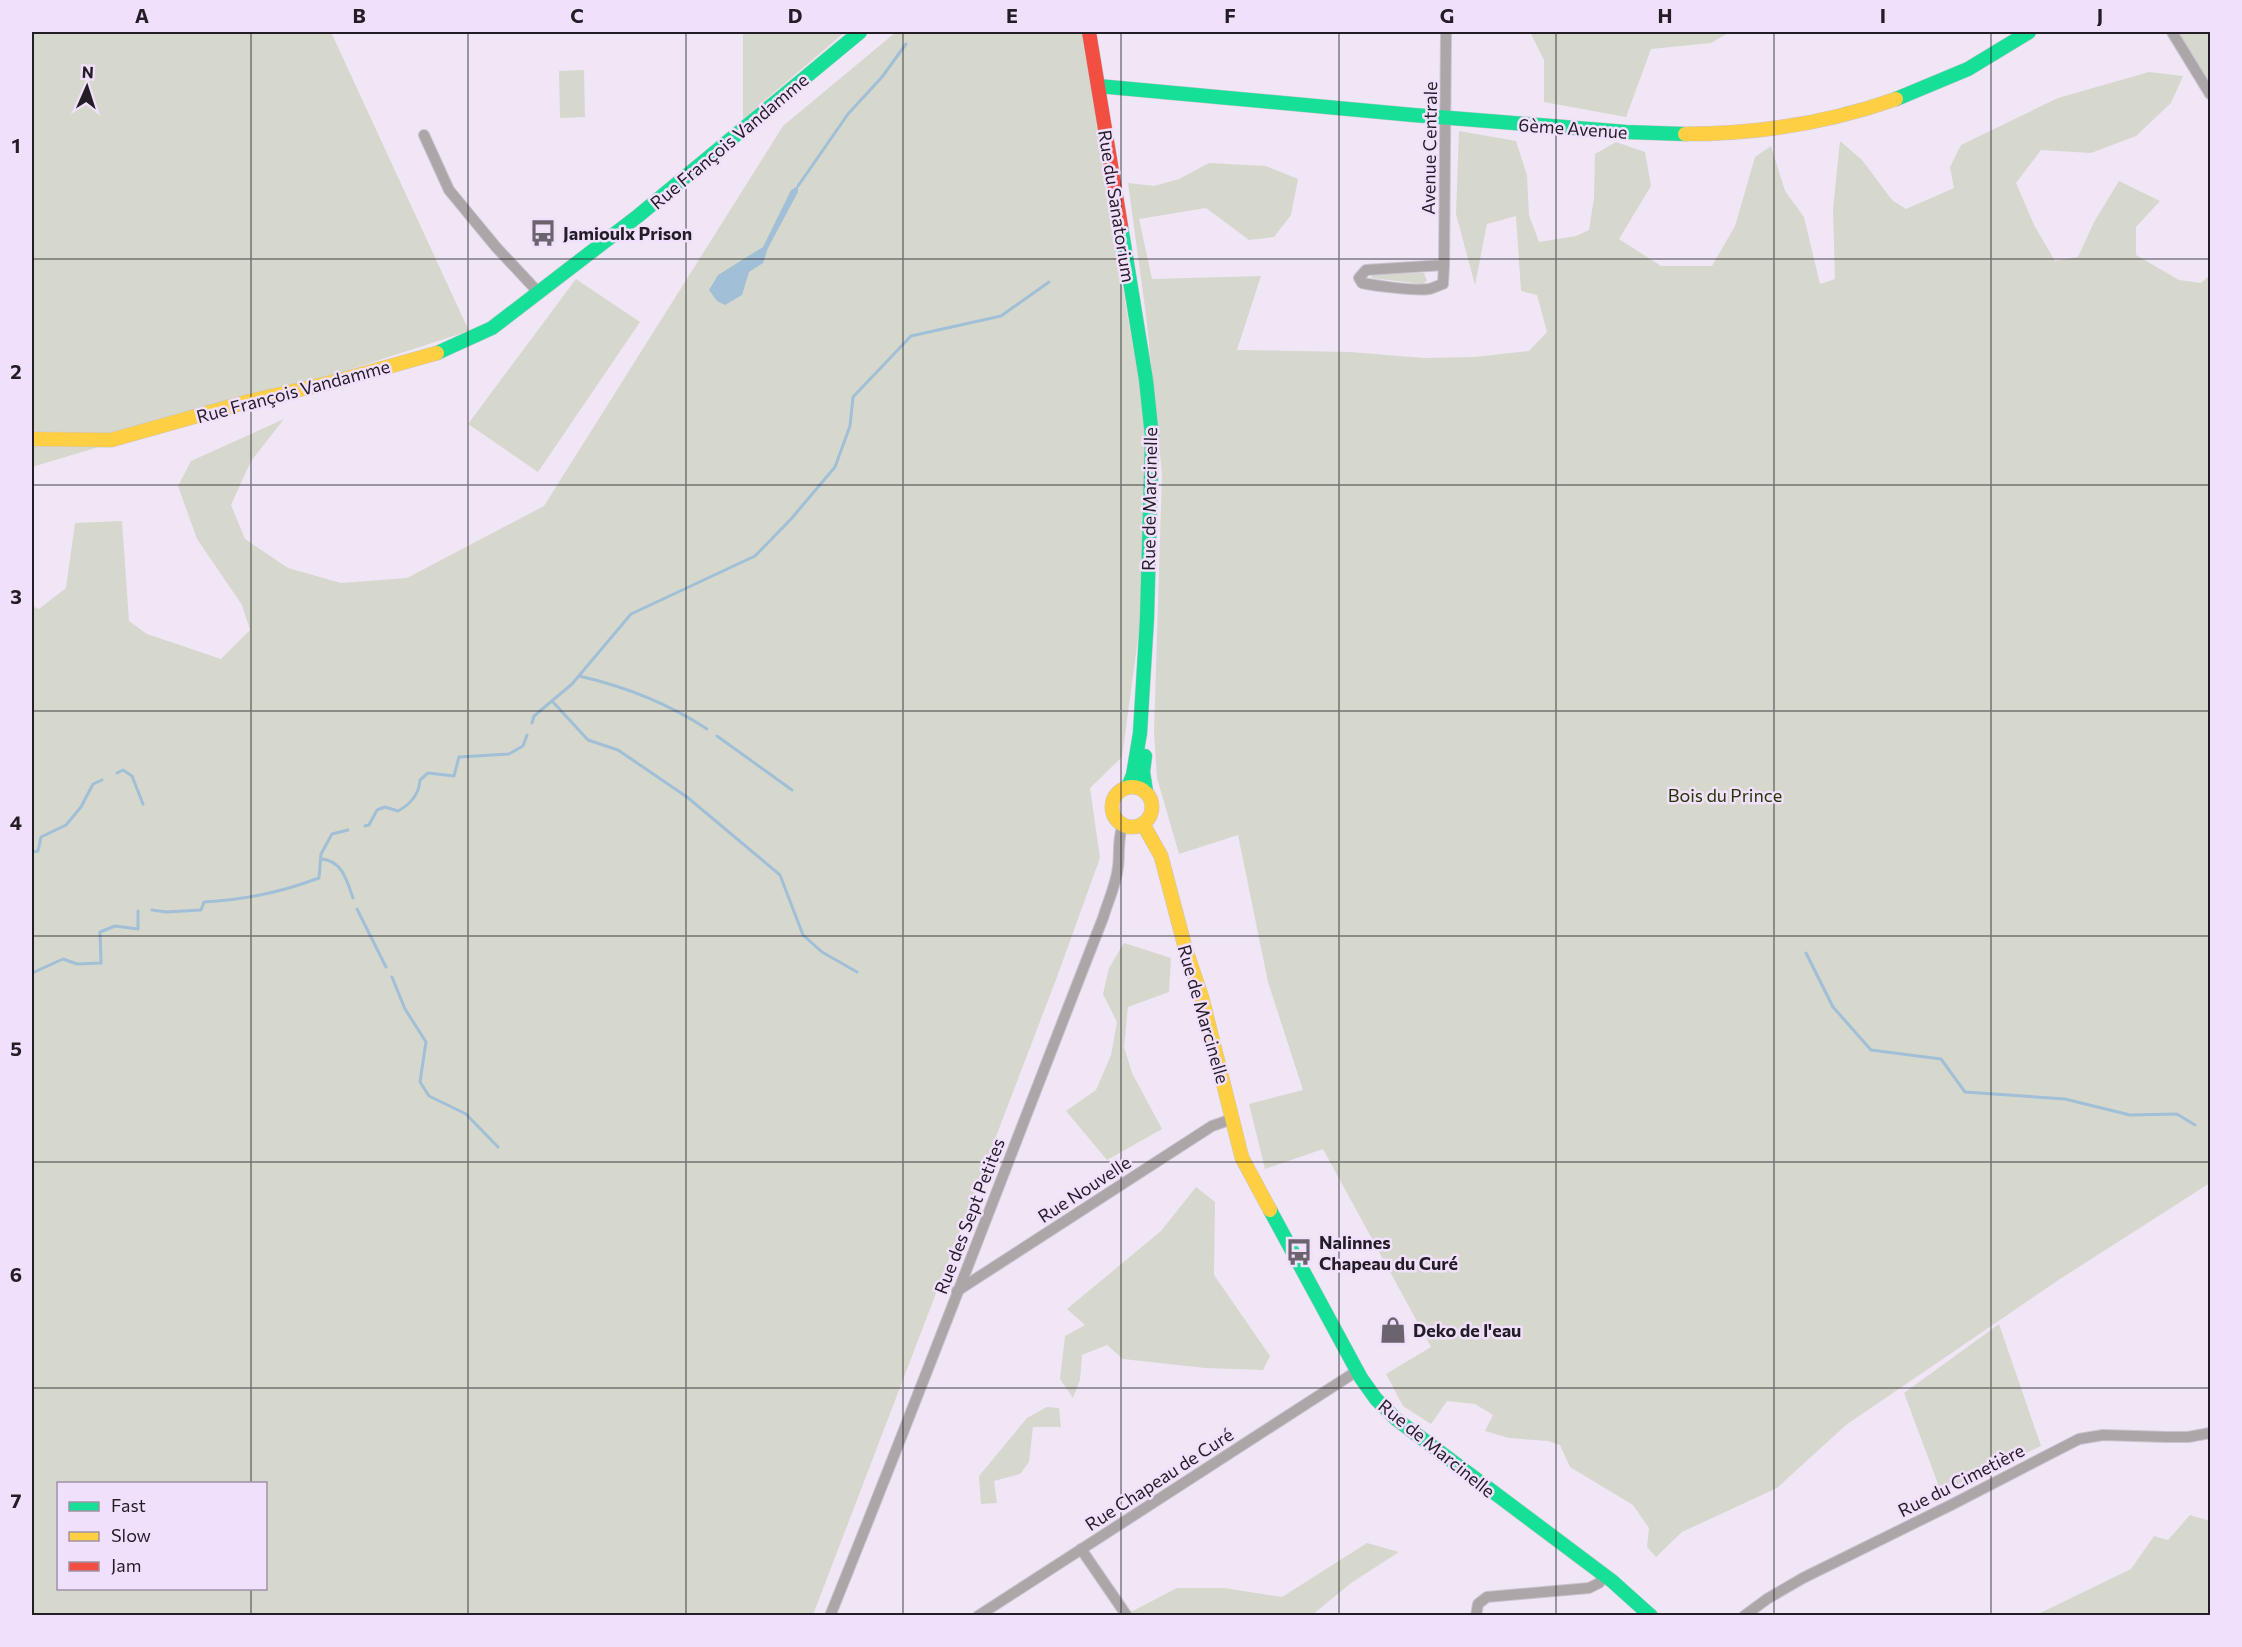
<svg xmlns="http://www.w3.org/2000/svg" width="2242" height="1647" font-family="Commissioner,sans-serif">
<style>
.green{fill:#d6d8ce;fill-rule:evenodd}
.water{fill:#a1bfd6}
.lines{fill:none;stroke-linecap:round;stroke-linejoin:round}
.stream{stroke:#a1bfd6;stroke-width:3}
.street-casing{stroke:#cac3ce;stroke-width:12}
.fast-casing{stroke:#cac3ce;stroke-width:15}
.slow-casing{stroke:#cac3ce;stroke-width:15}
.jam-casing{stroke:#cac3ce;stroke-width:15}
.street{stroke:#aca6a9;stroke-width:10}
.fast{stroke:#16e098;stroke-width:14}
.slow{stroke:#ffcf43;stroke-width:14}
.jam{stroke:#f24e42;stroke-width:14}
.grid{fill:none;stroke:#231d26;stroke-width:1.5;stroke-opacity:0.55}
.labels{text-anchor:middle;dominant-baseline:central;stroke-width:5;stroke-linejoin:round;paint-order:stroke}
.street-label{font-size:18px;fill:#231d26;stroke:#f1e0fb}
.poi-label{font-size:18px;font-weight:bold;fill:#231d26;stroke:#f1e0fb;text-anchor:start}
.park-label{font-size:18px;fill:#263502;stroke:#f1e0fb}
.neatline{fill:none;stroke:#231d26;stroke-width:2}
.grid-label{font-size:20px;text-anchor:middle;font-weight:bold;fill:#231d26}
</style>
<rect width="100%" height="100%" fill="#f0e6f5"/>
<g class="green">
<polygon points="32,32 331,32 469,331 262,398 32,467"/>
<polygon points="743,32 845,32 743,119"/>
<path d="M896,32h187l28,191 34,191 -4,202 -19,141 -32,31 10,70 -43,119 -244,638h-781v-122l1,-1 -1,-20v-866l7,3 27,-21 9,-65 47,-2 7,100 18,13 74,25 29,-29 -8,-25 -45,-66 -19,-53 13,-25 93,-42 -33,42 -20,44 14,34 43,29 53,15 66,-5 137,-72 239,-380zM58,1484h208v104h-208z"/>
<polygon points="1530,32 1730,32 1711,43 1651,49 1626,117 1544,102 1544,60"/>
<polygon points="2170,32 2210,32 2210,87"/>
<polygon points="584,70 585,117 560,118 559,71"/>
<polygon points="2149,72 2183,76 2171,103 2136,136 2091,153 2041,150 2016,183 2034,225 2055,261 2078,257 2094,222 2119,181 2160,201 2136,227 2136,255 2179,280 2201,283 2210,275 2210,1183 2060,1279 1846,1425 1777,1488 1682,1532 1656,1557 1647,1547 1649,1528 1633,1505 1570,1467 1560,1445 1548,1441 1509,1438 1485,1431 1493,1415 1475,1404 1447,1401 1431,1424 1403,1406 1386,1374 1431,1347 1323,1149 1265,1169 1249,1104 1303,1090 1268,982 1238,835 1179,854 1157,778 1154,732 1162,474 1146,315 1128,183 1154,186 1179,179 1209,163 1266,166 1298,179 1291,215 1274,237 1249,240 1206,208 1139,219 1152,279 1261,276 1237,350 1350,352 1424,358 1475,357 1529,351 1547,332 1537,295 1521,291 1516,216 1487,224 1475,285 1456,214 1459,131 1516,141 1527,175 1529,215 1539,242 1576,236 1589,230 1594,198 1595,154 1616,142 1645,152 1651,186 1619,239 1661,266 1712,266 1735,226 1755,157 1771,146 1785,191 1804,217 1820,284 1835,279 1833,209 1840,141 1862,160 1892,200 1906,209 1954,188 1950,167 1961,145 2058,98"/>
<polygon points="1424,273 1427,281 1422,284 1371,278 1374,274"/>
<polygon points="576,279 640,322 538,472 468,424"/>
<polygon points="1124,943 1171,958 1169,992 1128,1007 1124,1047 1132,1073 1162,1129 1107,1160 1066,1111 1096,1090 1111,1055 1117,1022 1103,994 1109,968"/>
<polygon points="1196,1187 1215,1202 1214,1275 1270,1356 1263,1370 1205,1368 1123,1359 1107,1345 1082,1355 1080,1380 1073,1398 1060,1379 1065,1336 1085,1325 1067,1309 1161,1231"/>
<polygon points="1999,1324 2041,1446 1941,1492 1904,1393"/>
<polygon points="1047,1407 1059,1408 1061,1427 1033,1427 1029,1462 1020,1474 994,1481 997,1503 981,1504 979,1476 1027,1418"/>
<polygon points="2190,1515 2210,1521 2210,1615 2036,1615 2131,1569 2154,1536 2168,1540"/>
<polygon points="1367,1543 1399,1552 1351,1583 1312,1615 1123,1616 1177,1588 1224,1588 1282,1597"/>
</g>
<polygon class="water" points="798,186 798,192 768,248 763,263 749,272 742,295 725,305 717,301 709,290 718,275 763,247 791,190"/>
<g class="lines">
<g class="stream">
<polyline points="798,186 848,114 882,77 906,44"/>
<path d="M579,676c44,10 90,28 128,53"/>
<polyline points="552,701 588,740 618,750 687,797 780,875 803,935 822,952 857,972"/>
<polyline points="532,723 534,716 572,684 631,614 755,556 791,519 835,467 850,426 853,397 911,336 1001,316 1049,282"/>
<polyline points="717,736 792,790"/>
<polyline points="117,773 123,770 132,776 143,804"/>
<path d="M365,826l4,-1 8,-15 8,-3 13,4c13,-7 21,-17 22,-31l8,-7 26,3 5,-19 50,-3 14,-8 4,-11"/>
<polyline points="32,852 38,851 41,837 66,825 81,807 93,784 102,780"/>
<path d="M321,859c21,1 26,22 32,39"/>
<polyline points="357,909 386,967"/>
<path d="M152,910l14,2 35,-2 3,-8c40,-2 78,-10 115,-24l2,-24 11,-20 16,-4"/>
<polyline points="1806,953 1833,1007 1871,1050 1941,1059 1965,1092 2065,1099 2130,1115 2177,1114 2195,1125"/>
<polyline points="32,973 63,959 77,964 101,963 100,932 115,926 138,929 138,911"/>
<polyline points="392,977 405,1009 426,1042 420,1082 429,1096 466,1114 498,1147"/>
</g>
<defs>
<g id="street">
<polyline points="2172,32 2210,94"/>
<polyline points="424,135 449,190 496,247 539,293"/>
<path d="M1444,265l-78,5 -7,8 3,5c15,3 52,8 67,6 5,-1 10,-4 14,-5l1,-19 2,-233"/>
<polyline points="957,1291 1212,1126 1232,1119"/>
<polyline points="1081,1549 1127,1616"/>
<path d="M830,1616c94,-232 182,-466 273,-698 5,-17 13,-33 15,-51 2,-14 -1,-28 5,-42"/>
<polyline points="978,1616 1357,1371"/>
<polyline points="1476,1616 1478,1604 1487,1597 1589,1588 1599,1583 1604,1576"/>
<polyline points="1744,1616 1767,1599 1803,1578 1951,1505 2079,1439 2103,1435 2167,1437 2188,1437 2210,1433"/>
</g>
<g id="fast">
<polyline points="1098,86 1413,115 1626,132 1685,134"/>
<polyline points="1896,99 1968,69 2029,32"/>
<polyline points="1121,226 1146,380 1152,437 1147,618 1140,733 1133,775 1128,787"/>
<polyline points="437,353 492,328 638,216 860,32"/>
<polyline points="1145,756 1143,772 1146,791"/>
<polyline points="1270,1210 1361,1378 1376,1399 1396,1419 1612,1581 1651,1616"/>
</g>
<g id="slow">
<path d="M1685,134c72,0 143,-11 211,-35"/>
<polyline points="32,439 111,440 250,401 337,381 437,353"/>
<circle cx="1132" cy="807" r="20"/>
<polyline points="1143,824 1161,856 1185,947 1202,998 1242,1158 1270,1210"/>
</g>
<polyline id="jam" points="1089,32 1121,226"/>
</defs>
<use href="#street" class="street-casing"/>
<use href="#fast" class="fast-casing"/>
<use href="#slow" class="slow-casing"/>
<use href="#jam" class="jam-casing"/>
<use href="#street" class="street"/>
<use href="#fast" class="fast"/>
<use href="#slow" class="slow"/>
<use href="#jam" class="jam"/>
</g>
<path class="grid" d="M251,32v1452M468,32v1584M686,32v1584M903,32v1584M1121,32v1584M1339,32v1584M1556,32v1584M1774,32v1584M1991,32v1584M32,259h2178M32,485h2178M32,711h2178M32,936h2178M32,1162h2178M32,1388h2178M251,1588v28"/>
<defs>
<symbol id="bus-bare" viewBox="-9 -9 18 18"><path d="M-5-6H5V4H4V6H2V4H-2V6H-4V4H-5ZM-3.5-4V0h7V-4ZM-3.5 1.2v1.5H-2V1.2ZM2 1.2v1.5H3.5V1.2Z" fill="#6b636e" stroke="#f1e0fb" stroke-width="2.5" paint-order="stroke"/></symbol>
<symbol id="shop-bare" viewBox="-9 -9 18 18"><path d="M-5-2.5h2.3a2.7 3.5 0 0 1 5.4 0H5L5.5 6h-11ZM-1.5-2.5h3a1.5 2.3 0 0 0-3 0Z" fill="#6b636e" stroke="#f1e0fb" stroke-width="2.5" paint-order="stroke"/></symbol>
</defs>
<g fill-rule="evenodd">
<use href="#bus-bare" x="524" y="214" width="38" height="38"/>
<use href="#bus-bare" x="1280" y="1233" width="38" height="38"/>
<use href="#shop-bare" x="1374" y="1311" width="38" height="38"/>
</g>
<g class="labels">
<g class="street-label">
<text transform="translate(1573 128) rotate(4)">6ème Avenue</text>
<text transform="translate(729 141) rotate(-40)">Rue François Vandamme</text>
<text transform="translate(1429 148) rotate(-89)">Avenue Centrale</text>
<text transform="translate(1117 206) rotate(81)">Rue du Sanatorium</text>
<text transform="translate(293 391) rotate(-15)">Rue François Vandamme</text>
<text transform="translate(1149 499) rotate(-89)">Rue de Marcinelle</text>
<text transform="translate(1204 1014) rotate(74)">Rue de Marcinelle</text>
<text transform="translate(1084 1189) rotate(-33)">Rue Nouvelle</text>
<text transform="translate(969 1216) rotate(-69)">Rue des Sept Petites</text>
<text transform="translate(1437 1448) rotate(39)">Rue de Marcinelle</text>
<text transform="translate(1159 1479) rotate(-33)">Rue Chapeau de Curé</text>
<text transform="translate(1961 1480) rotate(-27)">Rue du Cimetière</text>
</g>
<g class="poi-label">
<text x="563" y="233">Jamioulx Prison</text>
<text x="1319" y="1242">Nalinnes<tspan x="1319" dy="21">Chapeau du Curé</tspan></text>
<text x="1413" y="1330">Deko de l'eau</text>
</g>
<g class="park-label">
<text x="1725" y="795">Bois du Prince</text>
</g>
</g>
<rect width="2242" height="1647" fill="none" stroke="#f1e0fb" stroke-width="66"/>
<rect x="57" y="1482" width="210" height="108" fill="#f1e0fb" stroke="#9f92a6" stroke-width="1.5"/>
<rect x="69" y="1502" width="30" height="9" fill="#16e098" stroke="#9f92a6" stroke-width="1.5"/>
<text x="111" y="1512" font-size="18" fill="#231d26">Fast</text>
<rect x="69" y="1532" width="30" height="9" fill="#ffcf43" stroke="#9f92a6" stroke-width="1.5"/>
<text x="111" y="1542" font-size="18" fill="#231d26">Slow</text>
<rect x="69" y="1562" width="30" height="9" fill="#f24e42" stroke="#9f92a6" stroke-width="1.5"/>
<text x="111" y="1572" font-size="18" fill="#231d26">Jam</text>
<g transform="translate(87 87) rotate(3)" stroke="#f1e0fb" stroke-width="4.5" paint-order="stroke">
<path d="M0-4.5L10 22L0 15L-10 22Z" fill="#231d26"/>
<text y="-9" font-size="16" font-weight="bold" text-anchor="middle" fill="#231d26">N</text>
</g>
<rect x="33" y="33" width="2176" height="1581" class="neatline"/>
<g class="grid-label">
<text x="142" y="23">A</text>
<text x="359" y="23">B</text>
<text x="577" y="23">C</text>
<text x="795" y="23">D</text>
<text x="1012" y="23">E</text>
<text x="1230" y="23">F</text>
<text x="1447" y="23">G</text>
<text x="1665" y="23">H</text>
<text x="1883" y="23">I</text>
<text x="2100" y="23">J</text>
<text x="16" y="153">1</text>
<text x="16" y="379">2</text>
<text x="16" y="604">3</text>
<text x="16" y="830">4</text>
<text x="16" y="1056">5</text>
<text x="16" y="1282">6</text>
<text x="16" y="1508">7</text>
</g>
</svg>
